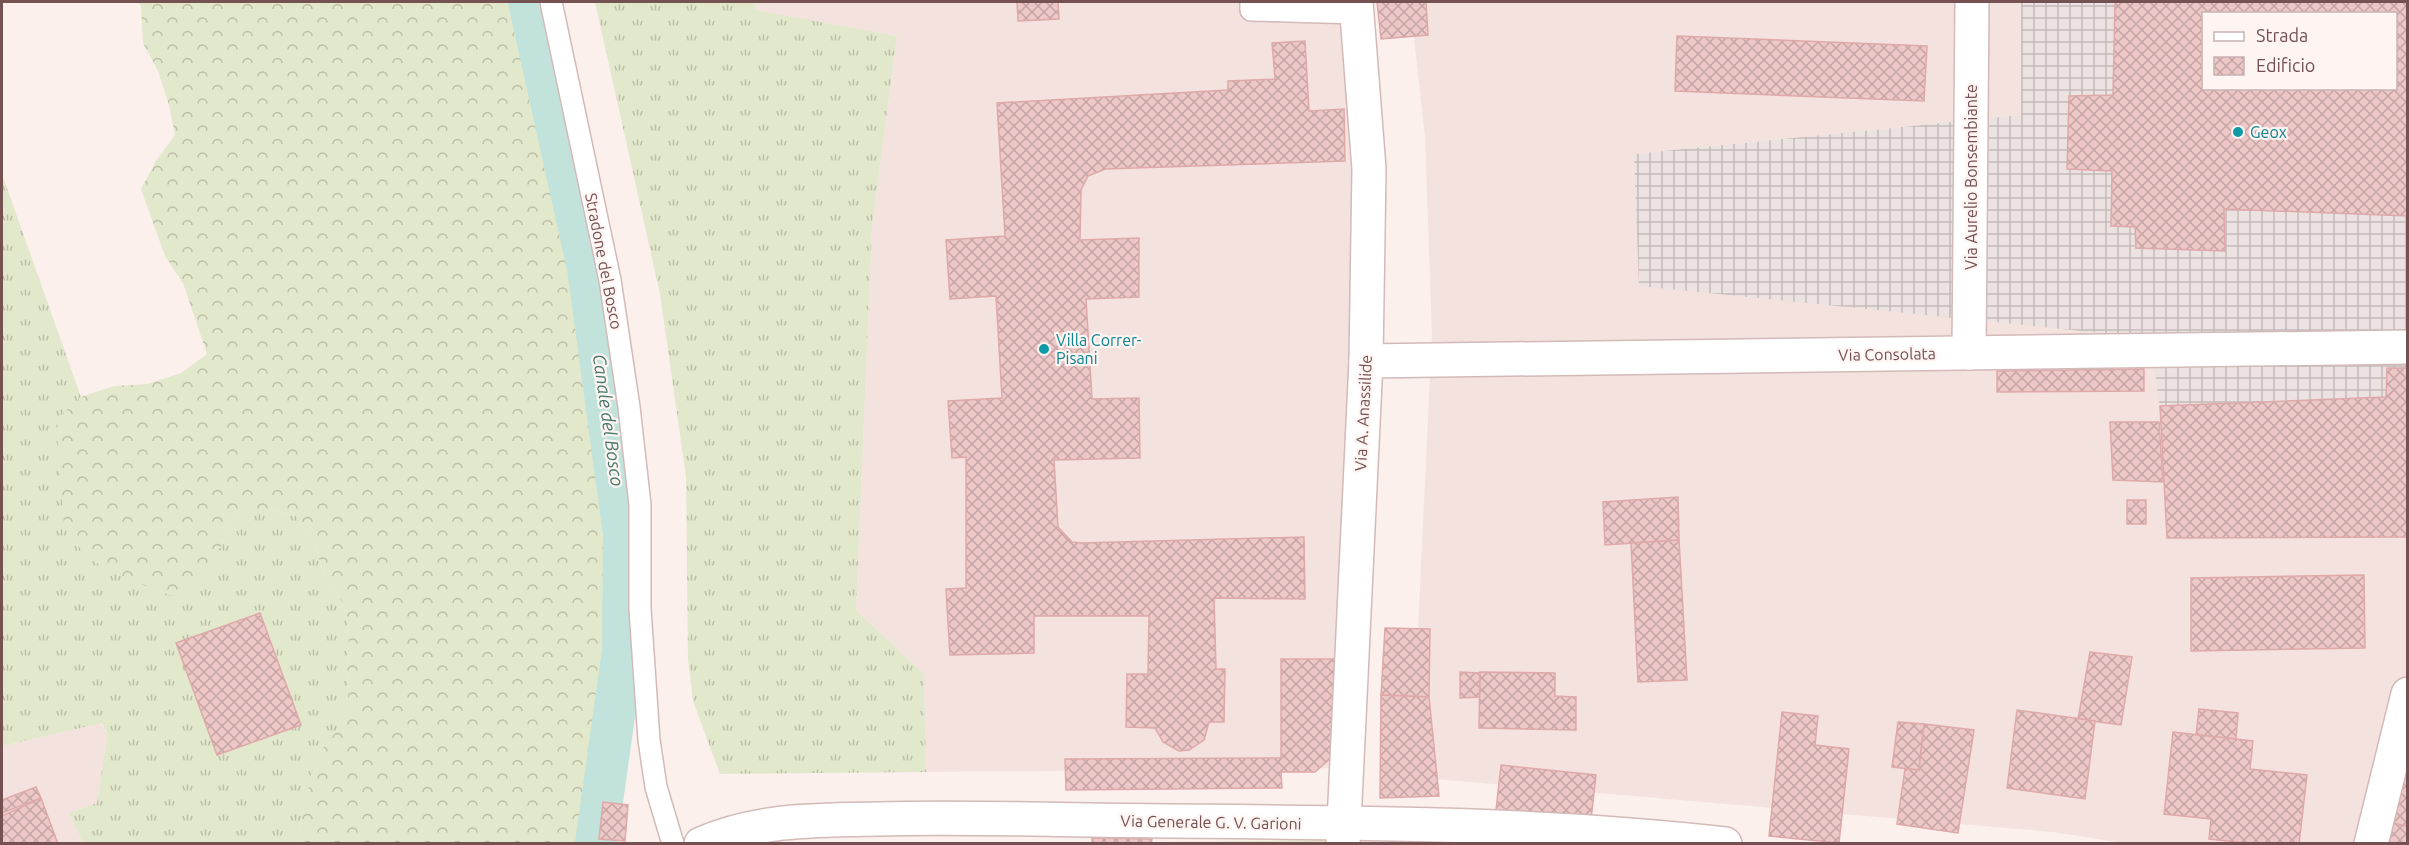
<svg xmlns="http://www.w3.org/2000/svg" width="2409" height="845" font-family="Ubuntu,sans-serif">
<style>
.residential{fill:#f4e2de}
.industrial{fill:url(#industrial-grid);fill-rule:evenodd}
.grass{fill:url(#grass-tufts)}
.forest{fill:url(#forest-crowns)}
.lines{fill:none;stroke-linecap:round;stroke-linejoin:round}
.canal{stroke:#c2e3db;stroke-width:42}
.building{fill:url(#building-cross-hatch);stroke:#dfa9a9;stroke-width:1.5;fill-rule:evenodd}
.lane-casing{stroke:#d2bab8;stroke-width:24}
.street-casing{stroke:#d2bab8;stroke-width:36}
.lane{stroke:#fff;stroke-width:21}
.street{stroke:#fff;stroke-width:33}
.culture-dot{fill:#0f9aa8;stroke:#fef5f3;stroke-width:2}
.labels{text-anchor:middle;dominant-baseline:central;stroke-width:4.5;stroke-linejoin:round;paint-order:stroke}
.culture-label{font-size:16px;fill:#0d838f;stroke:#fef5f3;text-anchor:start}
.street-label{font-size:16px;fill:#755152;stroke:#fef5f3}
.water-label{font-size:18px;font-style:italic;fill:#46786c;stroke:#fef5f3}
</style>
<defs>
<pattern id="industrial-grid" width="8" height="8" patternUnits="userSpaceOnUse" patternTransform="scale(1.5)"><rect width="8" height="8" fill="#ebe2e1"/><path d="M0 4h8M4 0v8" fill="none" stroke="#c3bab9"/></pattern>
<pattern id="grass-tufts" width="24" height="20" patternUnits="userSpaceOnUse" patternTransform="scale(1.5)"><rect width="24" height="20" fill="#e2e8cb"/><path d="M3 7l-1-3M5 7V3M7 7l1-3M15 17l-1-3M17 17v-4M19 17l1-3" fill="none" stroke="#bcbea7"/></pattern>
<pattern id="forest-crowns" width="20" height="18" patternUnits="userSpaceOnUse" patternTransform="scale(1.5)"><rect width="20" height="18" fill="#e2e8cb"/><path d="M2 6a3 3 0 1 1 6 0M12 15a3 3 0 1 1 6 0" fill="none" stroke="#bcbea7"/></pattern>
<pattern id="building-cross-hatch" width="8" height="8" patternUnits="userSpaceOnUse" patternTransform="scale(1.5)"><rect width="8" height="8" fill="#eec7c7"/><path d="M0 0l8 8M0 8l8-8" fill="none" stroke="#c5a4a4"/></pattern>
</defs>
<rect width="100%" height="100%" fill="#fbf0ec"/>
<g class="residential">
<polygon points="755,2 1340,2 1353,141 1361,335 1340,768 926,772 924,674 856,610 872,227 897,36 754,10"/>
<polygon points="1410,2 2021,2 2022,115 1634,154 2152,338 2178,519 2407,529 2407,843 2123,843 2053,832 1411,777 1432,335 1425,137"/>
<polygon points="101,723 107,736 97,803 69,813 83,843 2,843 2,746"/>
</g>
<path class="industrial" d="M2021,2h386v527l-234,-10 -22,-181 -512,-52 -5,-132 387,-39zM2204,14h192v74h-192z"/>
<g class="grass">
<polygon points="595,2 755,2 755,10 897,36 872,227 856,610 924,674 926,772 720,774 693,701 688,659 686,477 660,294"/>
<polygon points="2,174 81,397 56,420 221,546 234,514 264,508 296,516 314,543 325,577 343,603 349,634 347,668 348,700 336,733 316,758 296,843 83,843 69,813 97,803 107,736 102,723 2,746"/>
<polygon points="1338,840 1338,844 963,844"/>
</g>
<polygon class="forest" points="137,2 534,2 601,306 626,482 628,662 600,721 600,735 584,843 296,843 316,757 336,732 348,700 347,668 349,634 343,603 325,577 314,543 296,516 264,508 234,514 221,546 203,576 172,596 107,571 82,551 64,525 56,420 81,397 114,386 147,384 181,373 207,354 183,283 165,256 141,189 156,161 175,135 169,105 158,71 143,43 141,6"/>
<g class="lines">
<polyline class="canal" points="529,2 588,268 624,534 623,651 596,844"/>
</g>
<g class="building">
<polygon points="1017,2 1058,2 1059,19 1018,21"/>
<polygon points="1377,2 1426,2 1428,35 1381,39"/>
<path d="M2115,2h293v214l-184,-7 1,42 -89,-3 -1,-21 -24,-1 1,-55 -45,-2 2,-73 44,-1zM2204,14h192v74h-192z"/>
<polygon points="1677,36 1927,46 1924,101 1675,91"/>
<polygon points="1305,41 1309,111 1344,109 1345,161 1105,169 1088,176 1081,190 1080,240 1139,238 1139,297 1086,299 1092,399 1139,398 1140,458 1054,460 1058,527 1072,542 1082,543 1304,537 1305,599 1214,598 1216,669 1225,669 1224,722 1209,722 1204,740 1189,750 1179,751 1163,742 1155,728 1126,727 1127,674 1148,674 1149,616 1034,616 1034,653 950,655 946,589 966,588 966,457 952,458 948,401 1002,398 996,296 950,299 946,240 1005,236 997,103 1228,90 1228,81 1275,79 1272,43"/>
<polygon points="2387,368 2408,368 2407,537 2167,538 2160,406 2386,397"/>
<polygon points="2144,369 2144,391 1997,392 1997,371"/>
<polygon points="2110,422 2159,422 2163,482 2113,480"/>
<polygon points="1678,497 1679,540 1605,545 1603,502"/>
<rect x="2127" y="500" width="19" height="24"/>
<polygon points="1679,540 1687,680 1638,682 1631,543"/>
<polygon points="2364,575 2365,648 2191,651 2191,578"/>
<polygon points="260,613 301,725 217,755 176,643"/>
<polygon points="1385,628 1430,629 1429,697 1381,695"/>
<polygon points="2090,652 2132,657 2121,725 2078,719"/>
<polygon points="1281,659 1340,659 1340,750 1315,772 1281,772 1282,788 1066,790 1065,759 1281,758"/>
<polygon points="1460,672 1480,673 1480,697 1460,698"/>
<polygon points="1480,672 1555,673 1555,696 1576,697 1576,730 1479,728"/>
<polygon points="1381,695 1429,697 1439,796 1380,798"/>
<polygon points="2199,709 2238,713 2236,739 2196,735"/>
<polygon points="2017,710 2095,721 2085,799 2007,788"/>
<polygon points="1782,712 1818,716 1815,745 1849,749 1839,843 1769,836"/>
<polygon points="1898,722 1924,724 1919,770 1892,767"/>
<polygon points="1924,724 1974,730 1958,833 1897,824 1905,769 1919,770"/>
<polygon points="2173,732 2253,741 2250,769 2307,775 2299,844 2254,844 2209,839 2211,819 2164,814"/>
<polygon points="2408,745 2408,826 2388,823"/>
<polygon points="1501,765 1596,775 1591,820 1496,810"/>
<polygon points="36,787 41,798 2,813 2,800"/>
<polygon points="41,798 58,844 2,844 2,816"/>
<polygon points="603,802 628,805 625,841 599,839"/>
<polygon points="2388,823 2408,826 2408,844 2384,844"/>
<polygon points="1092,838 1152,839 1151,844 1092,844"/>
</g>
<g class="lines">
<defs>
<g id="lane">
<polyline points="551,2 610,280 629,407 640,505 640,609 649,740 656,787 673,844"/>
<polyline points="1251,2 1251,10 1357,13"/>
</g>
<g id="street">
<polyline points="1969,353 1972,2"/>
<polyline points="1366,361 2408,347"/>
<path d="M701,844c57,-25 116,-24 177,-25 71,-2 141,0 212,1 211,3 425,0 635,24"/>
<polyline points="1343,844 1366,361 1369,169 1356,2"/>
<polyline points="2371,844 2408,694"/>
</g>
</defs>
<use href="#lane" class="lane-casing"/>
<use href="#street" class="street-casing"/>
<use href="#lane" class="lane"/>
<use href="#street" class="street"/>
</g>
<g class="culture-dot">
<circle cx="2238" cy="132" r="6"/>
<circle cx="1044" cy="349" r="6"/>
</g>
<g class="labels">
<g class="culture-label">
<text x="2250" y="132">Geox</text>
<text x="1056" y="340">Villa Correr-<tspan x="1056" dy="18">Pisani</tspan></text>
</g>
<g class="street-label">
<text transform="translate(1971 177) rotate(-90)">Via Aurelio Bonsembiante</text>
<text transform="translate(604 261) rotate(79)">Stradone del Bosco</text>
<text transform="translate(1887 354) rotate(-1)">Via Consolata</text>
<text transform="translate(1363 413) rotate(-87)">Via A. Anassilide</text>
<text transform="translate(1211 822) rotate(1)">Via Generale G. V. Garioni</text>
</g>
<g class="water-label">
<text transform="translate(609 420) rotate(82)">Canale del Bosco</text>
</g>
</g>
<rect width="2409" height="845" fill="none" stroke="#755152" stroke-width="6"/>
<rect x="2202" y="12" width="195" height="78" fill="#fef5f3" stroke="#c7b3b3" stroke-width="1.5"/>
<rect x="2214" y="32" width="30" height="9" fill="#ffffff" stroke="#c7b3b3" stroke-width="1.5"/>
<text x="2256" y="42" font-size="18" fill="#755152">Strada</text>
<rect x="2214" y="57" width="30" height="18" fill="url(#building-cross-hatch)" stroke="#c7b3b3" stroke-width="1.5"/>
<text x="2256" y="72" font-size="18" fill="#755152">Edificio</text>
</svg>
